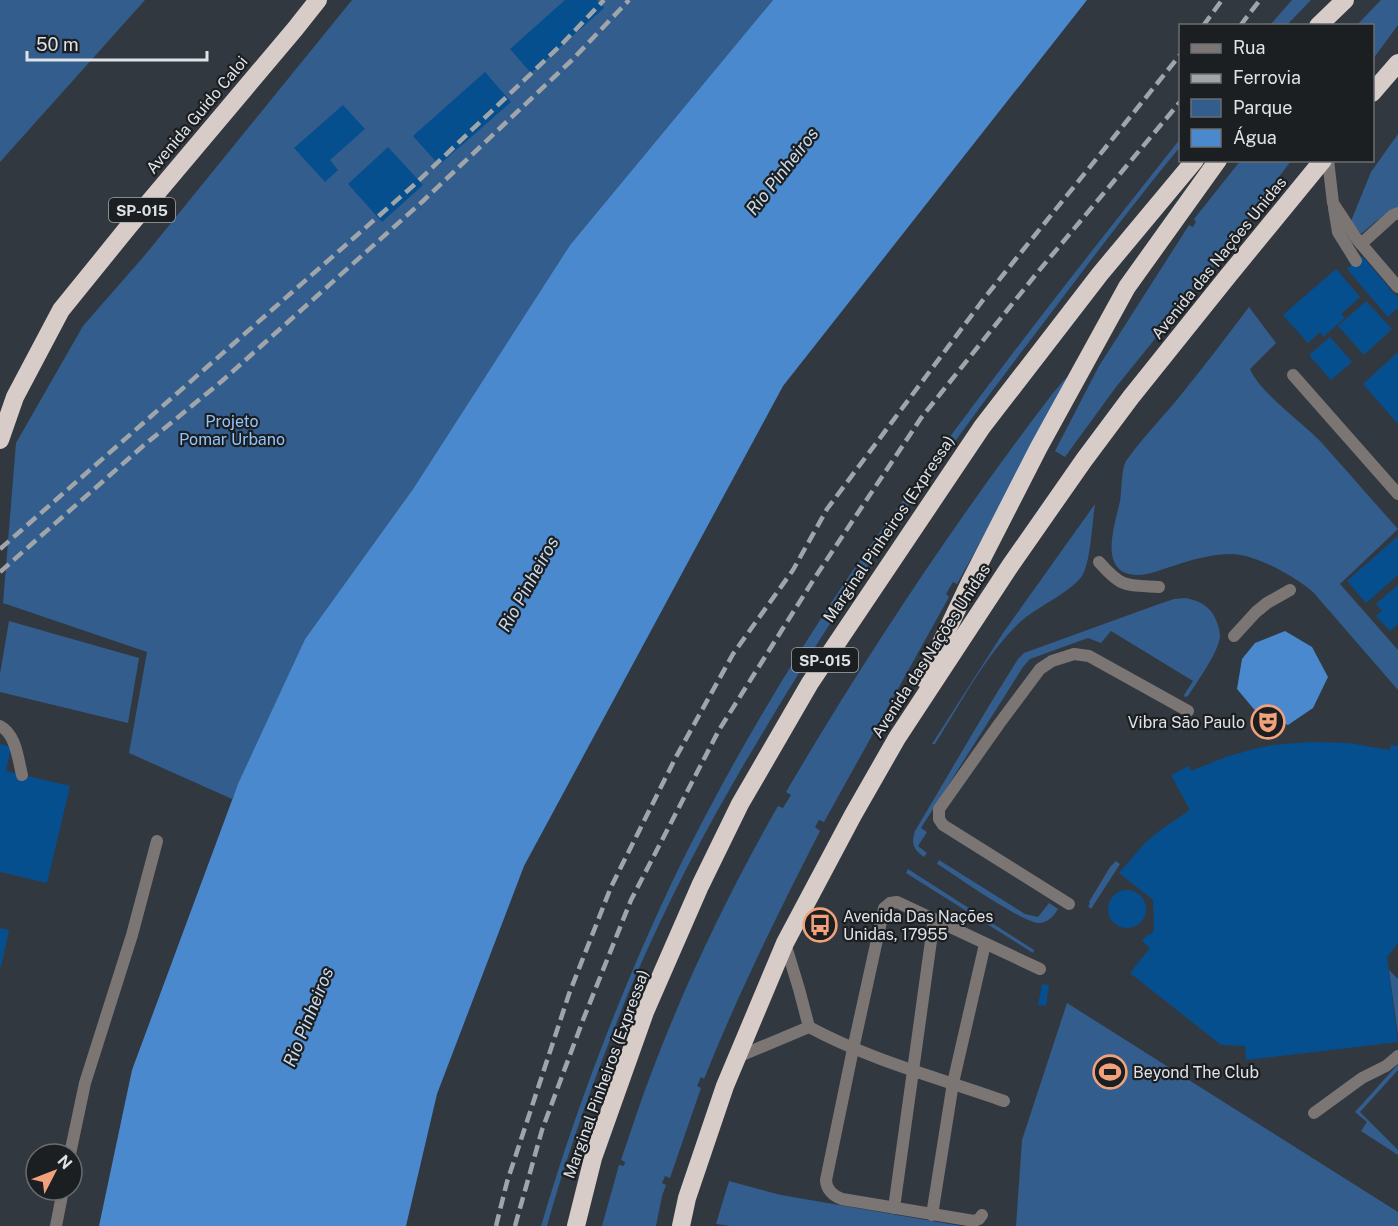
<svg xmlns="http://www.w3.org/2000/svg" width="1398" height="1226" font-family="'Public Sans',sans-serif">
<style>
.green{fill:#325d8d}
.water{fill:#4a89ce}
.building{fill:#064f8f}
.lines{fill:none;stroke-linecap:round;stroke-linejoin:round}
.lane{stroke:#7b7674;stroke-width:12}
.street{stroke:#7b7674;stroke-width:12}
.highway{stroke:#d7ccc7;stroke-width:18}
.rail{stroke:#a0a5aa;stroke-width:4.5;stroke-dasharray:12 6;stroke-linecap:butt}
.labels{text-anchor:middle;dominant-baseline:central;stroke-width:4.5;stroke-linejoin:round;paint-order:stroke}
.shield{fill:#1c1f22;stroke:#a4a8ad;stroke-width:1.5}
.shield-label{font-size:15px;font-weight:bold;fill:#dfe3e8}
.street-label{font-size:16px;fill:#dfe3e8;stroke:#1c1f22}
.park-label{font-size:16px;fill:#93c3f9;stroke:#1c1f22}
.poi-label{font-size:16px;fill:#dfe3e8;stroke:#1c1f22;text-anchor:start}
.water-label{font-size:18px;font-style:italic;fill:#cadaec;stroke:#1c1f22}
</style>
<rect width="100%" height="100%" fill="#32383f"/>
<g class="green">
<polygon points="0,0 145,0 0,162"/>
<polygon points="352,0 773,0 570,245 413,489 305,639 232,799 129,753 147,652 3,603 16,443 83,326 145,255"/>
<polygon points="1292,0 1311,0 1287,25 1270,25"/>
<polygon points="1381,0 1398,0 1398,25 1373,59 1372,26 1357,25"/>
<path d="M1398,134v76c-14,2 -26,15 -37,24l-10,-13 20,-49z"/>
<path d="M1180,139v8c-52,63 -101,129 -151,195 -95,124 -184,252 -264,387 -48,79 -92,161 -129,246 -12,27 -22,55 -33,83 -21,55 -40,111 -56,168h-6c35,-118 79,-234 132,-346 46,-95 100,-188 158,-277 36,-55 76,-108 115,-161 76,-103 155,-203 234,-303z"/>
<polygon points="1241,160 1291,161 1265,195 1227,249 1224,246 1220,251 1223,255 1116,387 1065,457 1055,451 1099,366 1189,225 1193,227 1196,222 1194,219"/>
<path d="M1249,307l27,36 -26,26c10,24 52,53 71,73 26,29 51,58 77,87l-58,55 58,66v40l-85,-98c-18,-15 -57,-38 -82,-38 -19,0 -40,6 -58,12 -14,4 -29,12 -44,8 -30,-7 -13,-53 -9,-73 2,-11 1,-31 6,-40 15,-21 33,-40 50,-60 25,-31 49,-62 73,-94z"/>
<path d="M1070,376l-35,68 -78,140 -4,-2 -7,12 3,3 -125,225 -5,-2 -4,7 5,4c-42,82 -82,163 -116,248l-3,-2 -4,9 4,2 -31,90 -5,-2 -3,7 4,2 -4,11 -6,30h-54l17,-61 5,1 1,-4 -4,-2c10,-29 19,-58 30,-86 35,-93 78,-182 127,-268l5,2 8,-13 -5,-3c81,-138 170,-272 267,-399l12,-14z"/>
<path d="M1095,504c-3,18 -4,58 -13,72 -11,16 -47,32 -63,47 -35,34 -58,80 -84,121h-3l71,-111z"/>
<path d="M1185,598c12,2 21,6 28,16 4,7 7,15 7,23 -2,16 -23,45 -32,59l-3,1 -1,-2 9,-14 -82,-50 -10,12 -13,-5 -58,21 -7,8 -102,161 6,4 -9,14 9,7 -3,4c-11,-8 -13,-14 -9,-26l75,-127 28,-45 6,-6 135,-49 15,-5z"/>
<polygon points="9,621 139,658 128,723 0,692 0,674"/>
<path d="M939,860l86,54 13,3 11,-14 9,6c-4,7 -10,13 -18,14 -16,1 -84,-47 -101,-58l-2,-1z"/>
<polygon points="1116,861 1120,864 1091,909 1088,906 1090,904 1089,902 1110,867"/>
<polygon points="908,869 1034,950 1033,953 906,873"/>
<polygon points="1389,970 1398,979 1398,1035"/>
<polygon points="1067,1003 1398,1212 1398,1226 1016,1226 1022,1140"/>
<polygon points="1398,1064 1398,1070 1360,1112 1398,1150 1398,1155 1361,1131 1367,1122 1355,1112"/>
<polygon points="729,1181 781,1195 961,1226 730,1226 716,1224"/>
</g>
<g class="water">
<polygon points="773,0 1087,0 783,386 524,866 437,1094 406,1226 99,1226 132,1070 238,784 305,639 413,489 570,245"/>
<polygon points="1285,631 1312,647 1328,677 1313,708 1288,725 1258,714 1237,689 1242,659 1255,643"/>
</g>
<g class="building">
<polygon points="565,0 597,0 604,8 531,73 510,49"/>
<polygon points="485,72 511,102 439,165 413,136"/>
<polygon points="343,105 365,129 330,160 338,170 325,182 294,148"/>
<polygon points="388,147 423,185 382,222 348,184"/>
<polygon points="1362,256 1398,298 1398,308 1388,317 1347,269"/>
<polygon points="1336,269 1360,297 1341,314 1345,318 1323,337 1320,332 1308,343 1283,315"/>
<polygon points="1366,301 1392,329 1364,355 1338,326"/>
<polygon points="1330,337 1352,362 1331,380 1309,355"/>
<polygon points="1398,352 1398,424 1363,384"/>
<polygon points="1398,536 1398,575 1366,603 1347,581"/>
<polygon points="1398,585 1398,624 1390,631 1376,616 1382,611 1376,604"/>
<polygon points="1309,742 1348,743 1390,750 1391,745 1398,746 1398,943 1387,957 1398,1042 1246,1060 1245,1046 1221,1045 1130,973 1150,948 1142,941 1148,934 1150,935 1154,930 1153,900 1119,873 1144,844 1159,831 1190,810 1171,775 1189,766 1191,771 1226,757 1254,749 1273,745"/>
<polygon points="0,744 11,747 6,771 70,786 47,883 0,872"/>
<circle cx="1127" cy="909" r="19"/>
<polygon points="0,928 9,930 1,967 0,967"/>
<polygon points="1042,984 1049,985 1046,1006 1038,1005"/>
</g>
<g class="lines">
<g class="lane">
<polyline points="1328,160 1333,203 1356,238 1398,287"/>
<polyline points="1334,208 1338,232 1356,261"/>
<polyline points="1361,244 1393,215 1398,213"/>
<path d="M1099,562c23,26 26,23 60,25"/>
<polyline points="1234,636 1256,612 1267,603 1290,590"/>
<path d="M0,726c16,8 18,33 22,49"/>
<polyline points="1069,904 943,825 939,819 939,809 999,724 1040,669 1052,661 1074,654 1089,656 1188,711"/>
<path d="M785,943l14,46 10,38c61,33 130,51 195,74"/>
<polyline points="735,1058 809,1027"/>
<polyline points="1314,1113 1362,1078 1386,1066 1398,1056"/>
<polyline points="70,1154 85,1083 132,935 157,841"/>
<polyline points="894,1208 934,919"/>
<polyline points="932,1215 953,1083 985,944"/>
<path d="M982,1215l-3,4 -5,2 -132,-22c-9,-3 -16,-10 -16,-19l27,-131 31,-141 6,-5 7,-1 143,67"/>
<polyline points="56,1226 63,1190"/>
</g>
<polyline class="street" points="1293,375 1398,494"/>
<g class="highway">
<polyline points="1318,26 1345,0"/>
<polyline points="1372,93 1398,63"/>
<polyline points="0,440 15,397 61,310 129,226 295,29 318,0"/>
<polyline points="924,679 970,582 1039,447 1127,287 1218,160"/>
<polyline points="576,1226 593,1158 645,1012 700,886 740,804 810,683 982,427 1100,274 1195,160"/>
<polyline points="681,1226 687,1198 725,1086 785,943 853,815 897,738 1010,566 1084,460 1131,397 1228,276 1323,160"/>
</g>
<g class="rail">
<polyline points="1203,26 1222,0"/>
<polyline points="1240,26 1260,0"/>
<polyline points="0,549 414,185 561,45 604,0"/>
<polyline points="0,572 143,446 222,381 423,201 572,60 629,0"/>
<polyline points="496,1226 507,1182 569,994 611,887 676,757 733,654 793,570 827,509 986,296 1180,55"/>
<polyline points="515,1226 542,1130 583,1020 631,900 719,730 814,579 921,418 1037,273 1180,102"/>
</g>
</g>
<defs>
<symbol id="theatre-ring" viewBox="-11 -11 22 22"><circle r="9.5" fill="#1c1f22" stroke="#f1a27b" stroke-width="1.5"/><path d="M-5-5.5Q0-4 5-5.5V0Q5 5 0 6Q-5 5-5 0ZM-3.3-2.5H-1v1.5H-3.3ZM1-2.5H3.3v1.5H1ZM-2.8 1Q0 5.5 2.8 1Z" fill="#f1a27b"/></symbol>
<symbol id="bus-ring" viewBox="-11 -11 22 22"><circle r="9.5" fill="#1c1f22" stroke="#f1a27b" stroke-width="1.5"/><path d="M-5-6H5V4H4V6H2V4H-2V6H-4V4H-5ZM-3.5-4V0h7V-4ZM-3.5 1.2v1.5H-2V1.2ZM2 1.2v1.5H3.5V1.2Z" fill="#f1a27b"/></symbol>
<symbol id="stadium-ring" viewBox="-11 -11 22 22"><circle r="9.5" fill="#1c1f22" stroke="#f1a27b" stroke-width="1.5"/><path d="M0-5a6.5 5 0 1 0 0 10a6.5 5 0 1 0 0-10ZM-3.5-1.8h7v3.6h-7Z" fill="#f1a27b"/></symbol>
</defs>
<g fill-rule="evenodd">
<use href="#theatre-ring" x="1249" y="703" width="38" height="38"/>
<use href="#bus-ring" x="801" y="906" width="38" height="38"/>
<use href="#stadium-ring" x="1091" y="1053" width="38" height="38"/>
</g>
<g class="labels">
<g class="shield">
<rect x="109" y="198" width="66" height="24" rx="4.5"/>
<rect x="792" y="648" width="66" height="24" rx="4.5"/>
</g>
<g class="shield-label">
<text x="142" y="210">SP-015</text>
<text x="825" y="660">SP-015</text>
</g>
<g class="street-label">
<text transform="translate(197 115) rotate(-50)">Avenida Guido Caloi</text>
<text transform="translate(1219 258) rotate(-51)">Avenida das Nações Unidas</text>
<text transform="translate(889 529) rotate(-56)">Marginal Pinheiros (Expressa)</text>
<text transform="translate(931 651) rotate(-57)">Avenida das Nações Unidas</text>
<text transform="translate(606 1074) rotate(-70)">Marginal Pinheiros (Expressa)</text>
</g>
<g class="park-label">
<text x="232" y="421">Projeto<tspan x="232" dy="18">Pomar Urbano</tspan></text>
</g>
<g class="poi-label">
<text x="1245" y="722" text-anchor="end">Vibra São Paulo</text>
<text x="843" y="916">Avenida Das Nações<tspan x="843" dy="18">Unidas, 17955</tspan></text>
<text x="1133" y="1072">Beyond The Club</text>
</g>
<g class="water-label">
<text transform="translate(782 171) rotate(-52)">Rio Pinheiros</text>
<text transform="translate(528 584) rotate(-61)">Rio Pinheiros</text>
<text transform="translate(308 1017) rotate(-68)">Rio Pinheiros</text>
</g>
</g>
<rect x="1179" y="24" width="195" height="138" fill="#1c1f22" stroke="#6a6d71" stroke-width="1.5"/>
<rect x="1191" y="44" width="30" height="9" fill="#7b7674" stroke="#6a6d71" stroke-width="1.5"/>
<text x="1233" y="54" font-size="18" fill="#dfe3e8">Rua</text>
<rect x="1191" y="74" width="30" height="9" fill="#a0a5aa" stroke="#6a6d71" stroke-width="1.5"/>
<text x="1233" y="84" font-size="18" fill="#dfe3e8">Ferrovia</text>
<rect x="1191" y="99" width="30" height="18" fill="#325d8d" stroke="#6a6d71" stroke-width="1.5"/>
<text x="1233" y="114" font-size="18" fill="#dfe3e8">Parque</text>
<rect x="1191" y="129" width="30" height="18" fill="#4a89ce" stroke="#6a6d71" stroke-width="1.5"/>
<text x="1233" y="144" font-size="18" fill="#dfe3e8">Água</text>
<g transform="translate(54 1172) rotate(48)"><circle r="28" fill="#1c1f22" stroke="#6a6d71" stroke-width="1.5"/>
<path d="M0-4.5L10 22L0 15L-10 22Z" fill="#f1a27b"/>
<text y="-9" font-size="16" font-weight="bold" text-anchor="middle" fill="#dfe3e8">N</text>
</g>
<path d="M27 51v9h180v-9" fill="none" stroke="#dfe3e8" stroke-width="3"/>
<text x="36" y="51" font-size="18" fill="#dfe3e8" stroke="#1c1f22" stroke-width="4.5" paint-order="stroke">50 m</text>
</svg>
